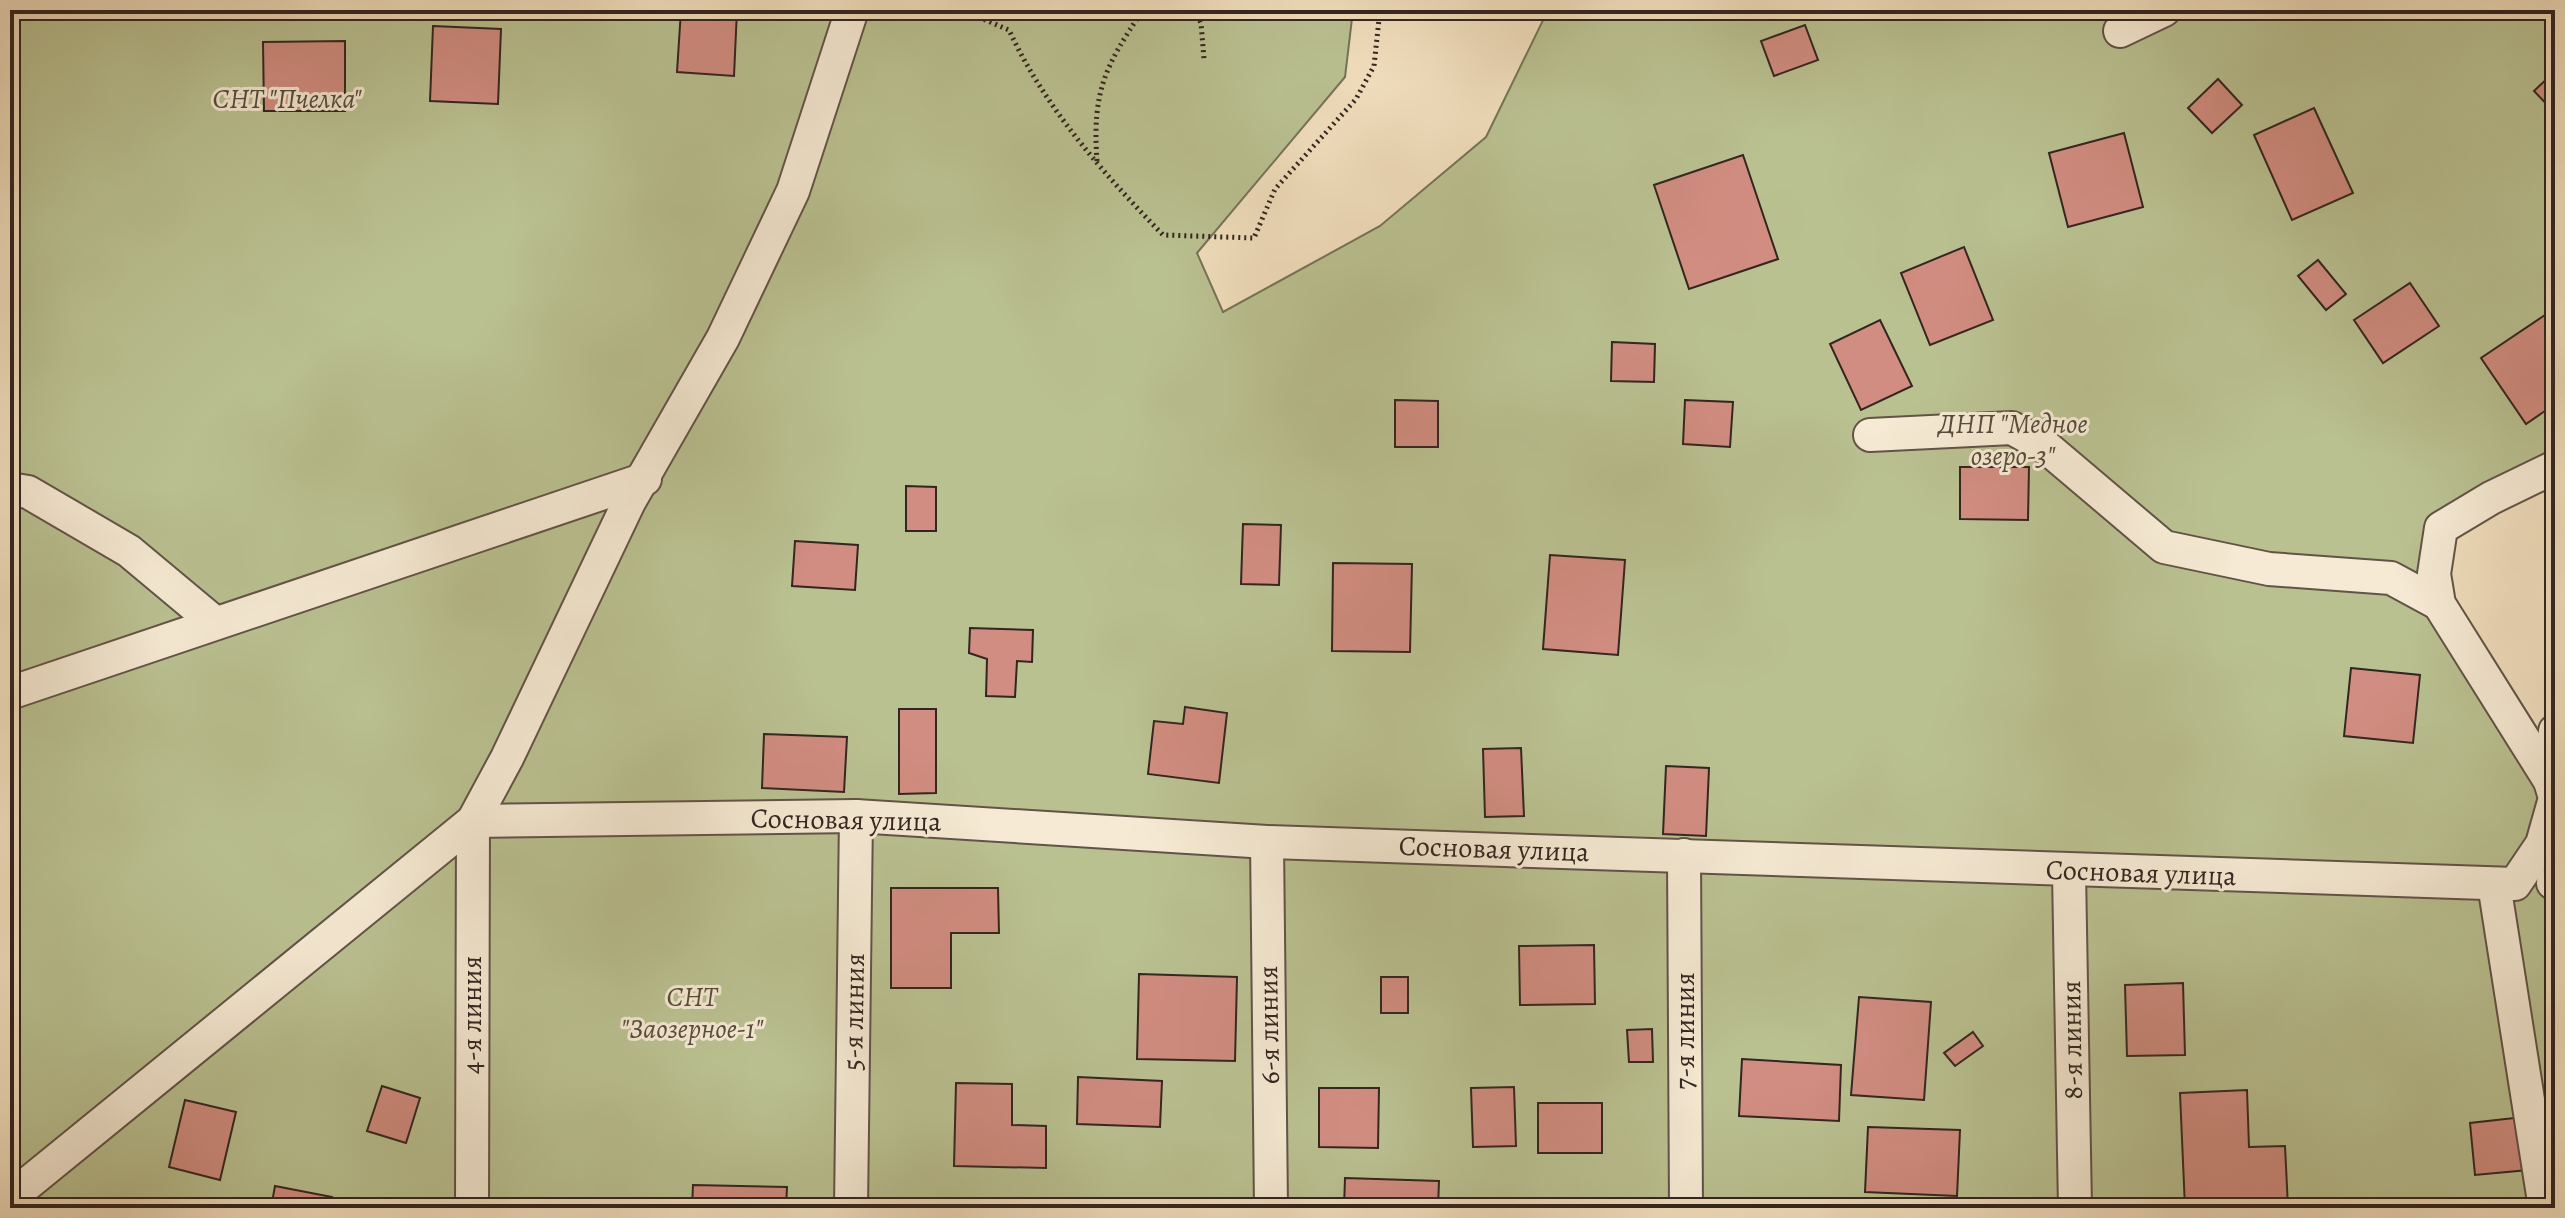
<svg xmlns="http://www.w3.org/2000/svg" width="2565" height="1218" font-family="Alegreya,serif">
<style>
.green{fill:#bac191;stroke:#767358;stroke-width:2}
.building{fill:#d18d81;stroke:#332520;stroke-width:2}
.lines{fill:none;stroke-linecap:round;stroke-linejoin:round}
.street-casing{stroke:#625347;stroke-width:36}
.path{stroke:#332520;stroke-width:5;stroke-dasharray:2 4;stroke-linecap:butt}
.street{stroke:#f6ead4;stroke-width:32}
.labels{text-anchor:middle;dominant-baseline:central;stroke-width:6;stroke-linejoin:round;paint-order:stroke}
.park-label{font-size:28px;font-style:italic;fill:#554c3c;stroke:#f6ead4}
.street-label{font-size:28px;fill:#332520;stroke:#f6ead4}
</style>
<rect width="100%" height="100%" fill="#f1debd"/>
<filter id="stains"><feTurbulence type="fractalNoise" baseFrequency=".0025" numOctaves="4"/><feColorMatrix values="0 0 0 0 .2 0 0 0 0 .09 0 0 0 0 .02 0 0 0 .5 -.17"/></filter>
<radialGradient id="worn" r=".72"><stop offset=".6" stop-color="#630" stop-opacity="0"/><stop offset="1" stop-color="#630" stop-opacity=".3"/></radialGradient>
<polygon class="green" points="10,10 1353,10 1345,77 1197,253 1223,312 1380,226 1486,137 1548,10 2555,10 2555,467 2441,528 2434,574 2555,798 2516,884 2555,883 2555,1208 10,1208"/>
<g class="building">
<polygon points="681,10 737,10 734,76 677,72"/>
<polygon points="1805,25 1818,60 1774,76 1761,41"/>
<polygon points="433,26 501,29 498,104 430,101"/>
<polygon points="345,41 345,111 264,111 263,42"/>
<polygon points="2555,71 2555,113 2534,91"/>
<polygon points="2218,79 2242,105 2212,133 2188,108"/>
<polygon points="2314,108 2353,193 2292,220 2254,135"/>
<polygon points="2124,133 2143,207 2068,227 2049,153"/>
<polygon points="1743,155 1778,259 1689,289 1654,185"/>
<polygon points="1964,247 1993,320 1930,345 1901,273"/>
<polygon points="2318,260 2346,294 2326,310 2298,276"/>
<polygon points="2410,283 2439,326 2383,363 2354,320"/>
<polygon points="2551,311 2555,317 2555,404 2526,424 2481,358"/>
<polygon points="1880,320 1912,386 1861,410 1830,344"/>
<polygon points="1612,342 1655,344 1654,382 1611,381"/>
<polygon points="1395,400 1438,401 1438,447 1395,447"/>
<polygon points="1685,400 1733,402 1730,447 1683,444"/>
<polygon points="1960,467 2029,467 2028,520 1960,519"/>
<polygon points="906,486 936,487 936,531 906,531"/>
<polygon points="1243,524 1281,525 1279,585 1241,584"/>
<polygon points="795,541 858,545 855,590 792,586"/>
<polygon points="1550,555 1625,560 1618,655 1543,649"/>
<polygon points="1333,563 1412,564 1410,652 1332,651"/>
<polygon points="970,628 1033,630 1032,662 1017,661 1015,697 986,696 987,659 969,653"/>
<polygon points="2351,668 2420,675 2413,743 2344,736"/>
<polygon points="1185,707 1227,713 1219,783 1148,774 1154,721 1183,724"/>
<polygon points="899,709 936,709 936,793 899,794"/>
<polygon points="764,734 847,737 844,792 762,788"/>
<polygon points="1521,748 1524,816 1485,817 1483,749"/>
<polygon points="1666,766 1709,768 1706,836 1663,834"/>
<polygon points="891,888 998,888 999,933 951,933 951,988 891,988"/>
<polygon points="1594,945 1595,1004 1520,1005 1519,946"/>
<polygon points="1139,974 1237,977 1235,1061 1137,1059"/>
<rect x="1381" y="977" width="27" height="36"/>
<polygon points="2183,983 2185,1055 2127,1056 2125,985"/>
<polygon points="1859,997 1931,1002 1924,1100 1851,1095"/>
<polygon points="1652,1029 1653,1062 1629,1062 1627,1030"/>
<polygon points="1973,1032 1983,1046 1955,1066 1944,1053"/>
<polygon points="1742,1059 1841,1065 1839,1121 1739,1116"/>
<polygon points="1078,1077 1162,1081 1160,1127 1077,1124"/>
<polygon points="956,1083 1012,1084 1012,1125 1046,1126 1046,1168 954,1166"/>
<polygon points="382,1086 420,1098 406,1143 367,1131"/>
<polygon points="1514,1087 1516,1146 1473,1147 1471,1088"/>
<polygon points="1319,1088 1379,1088 1378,1148 1319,1147"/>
<polygon points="2247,1090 2249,1147 2285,1146 2288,1208 2185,1208 2180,1093"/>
<polygon points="185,1100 236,1112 220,1180 169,1167"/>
<rect x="1538" y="1103" width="64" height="50"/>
<polygon points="2523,1117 2528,1170 2475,1175 2470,1123"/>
<polygon points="1868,1127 1960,1130 1957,1196 1865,1192"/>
<polygon points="1345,1178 1439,1181 1438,1208 1344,1208"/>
<polygon points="693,1185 787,1187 786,1208 692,1208"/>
<polygon points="275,1186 332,1197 329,1208 271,1208"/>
<polygon points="1102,1200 1153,1203 1153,1208 1102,1208"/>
</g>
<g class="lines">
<defs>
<g id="street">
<polyline points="2120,31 2164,10"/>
<polyline points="1870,435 2012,428 2046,447 2164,547 2269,569 2391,578 2439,604"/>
<polyline points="10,489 28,492 129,551 214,622"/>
<polyline points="10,693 645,479"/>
<polyline points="2550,781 2439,604 2434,574 2441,528 2491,498 2555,467"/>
<polyline points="473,821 856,816 1267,842 2515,884 2542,844 2555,798 2550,781 2555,731"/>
<polyline points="1267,842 1271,1208"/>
<polyline points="1684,855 1686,1208"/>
<polyline points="2069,872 2075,1208"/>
<polyline points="2553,883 2555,883"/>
<polyline points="2494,884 2545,1208"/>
<polyline points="10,1198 473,821 507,758 629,502 723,338 793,191 852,10"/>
<polyline points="472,1208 473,821"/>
<polyline points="851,1208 856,816"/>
</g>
</defs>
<use href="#street" class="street-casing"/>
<g class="path">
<path d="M962,10l47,20c36,78 95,144 154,205l91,3 21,-49 81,-90 18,-33 6,-56"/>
<polyline points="1194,10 1201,23 1204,59"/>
<path d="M1097,161c-5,-69 8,-95 46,-151"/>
</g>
<use href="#street" class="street"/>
</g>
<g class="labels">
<g class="park-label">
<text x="287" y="99">СНТ "Пчелка"</text>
<text x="2013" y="424">ДНП "Медное<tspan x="2013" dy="32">озеро-3"</tspan></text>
<text x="692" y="997">СНТ<tspan x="692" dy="32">"Заозерное-1"</tspan></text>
</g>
<g class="street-label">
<text transform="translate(846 820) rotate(1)">Сосновая улица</text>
<text transform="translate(1494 849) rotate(2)">Сосновая улица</text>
<text transform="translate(2141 873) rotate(2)">Сосновая улица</text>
<text transform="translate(854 1012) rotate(-89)">5-я линия</text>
<text transform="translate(472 1015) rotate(-90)">4-я линия</text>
<text transform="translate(1269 1025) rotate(-91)">6-я линия</text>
<text transform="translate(1685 1031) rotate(-90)">7-я линия</text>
<text transform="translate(2072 1040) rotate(-91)">8-я линия</text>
</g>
</g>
<rect width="2565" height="1218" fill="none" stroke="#f1debd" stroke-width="40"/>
<rect x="12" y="12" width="2541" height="1194" fill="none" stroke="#332520" stroke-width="4"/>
<rect x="20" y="20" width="2525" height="1178" fill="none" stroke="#332520" stroke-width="2"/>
<rect width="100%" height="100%" filter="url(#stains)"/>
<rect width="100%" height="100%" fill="url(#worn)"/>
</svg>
